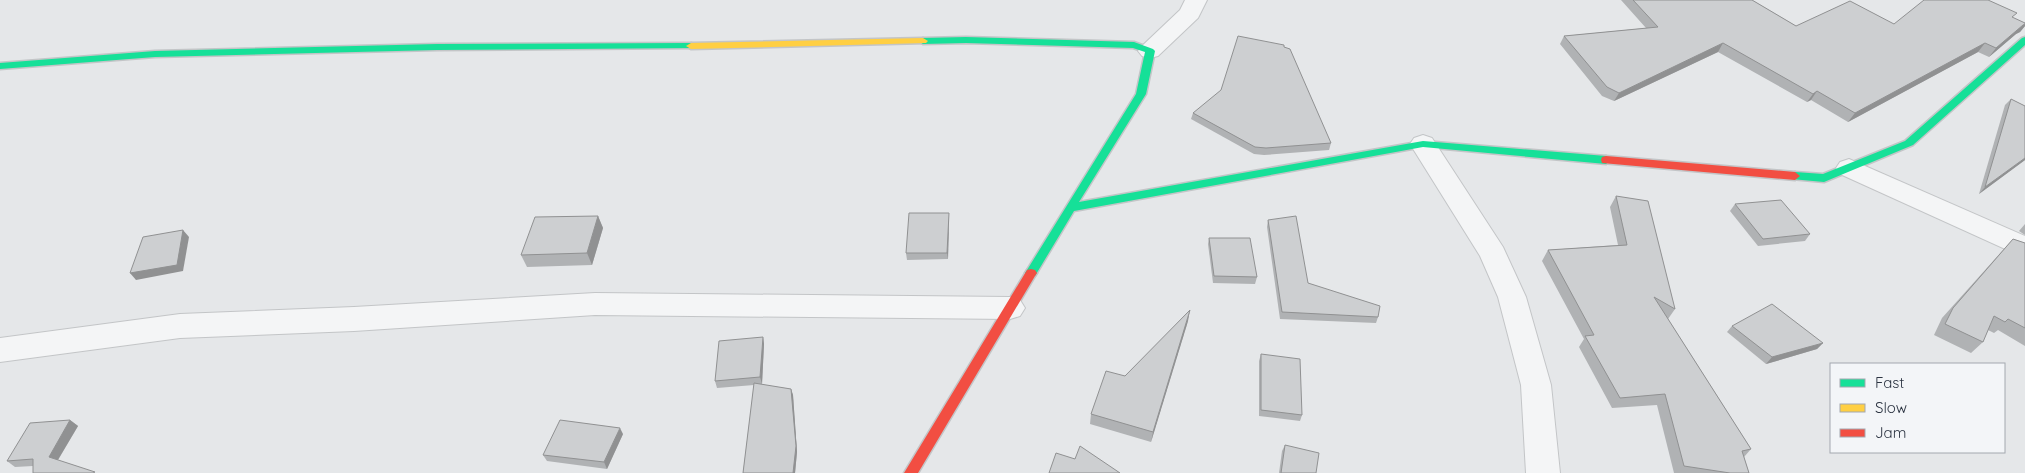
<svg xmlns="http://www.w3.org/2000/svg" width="2025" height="473" font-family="Quicksand,sans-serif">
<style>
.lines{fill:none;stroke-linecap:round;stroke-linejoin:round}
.street-casing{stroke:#c3c5c7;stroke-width:2}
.fast-casing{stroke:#c3c5c7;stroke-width:3}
.slow-casing{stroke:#c3c5c7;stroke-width:3}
.jam-casing{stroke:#c3c5c7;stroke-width:3}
.street{fill:#f4f5f6;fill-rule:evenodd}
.fast{fill:#16e098;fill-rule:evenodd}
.slow{fill:#ffcf43;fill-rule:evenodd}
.jam{fill:#f24e42;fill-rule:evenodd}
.wall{fill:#b0b2b4}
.shaded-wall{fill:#909192}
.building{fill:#cdcfd1;stroke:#909192}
</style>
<rect width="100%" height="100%" fill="#e5e7e9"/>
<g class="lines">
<defs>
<g id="street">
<polygon points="1185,0 1207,0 1198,18 1158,56 1150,58 1142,56 1138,51 1142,46 1180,10"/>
<polygon points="1423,135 1432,138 1503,247 1526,297 1551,385 1560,473 1526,473 1521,385 1498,297 1480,256 1410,144 1414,138"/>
<polygon points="1849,159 2025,236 2025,258 1840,174 1836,168 1840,162"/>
<polygon points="595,293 1010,297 1020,300 1025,308 1020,316 1010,319 595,315 354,331 180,338 0,362 0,338 180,314 354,307"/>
</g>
<g id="fast">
<polygon points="966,37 1134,42 1153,49 1155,51 1146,94 1079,202 1423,141 1606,156 1611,160 1606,164 1423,147 1074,211 1035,276 1027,276 1025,273 1027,270 1136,94 1145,52 1133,48 966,43 923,44 918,41 923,38"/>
<polygon points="2025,37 2025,45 1913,145 1824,182 1791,179 1790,176 1795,172 1823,174 1905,141 2022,38"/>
<polygon points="691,43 694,44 694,48 437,50 155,57 0,69 0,63 155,51 437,44"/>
</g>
<polygon id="slow" points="923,38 928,41 926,43 691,49 686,46 691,43"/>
<g id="jam">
<polygon points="1606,156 1795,172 1800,176 1795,180 1602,163 1601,160 1602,157"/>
<polygon points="1031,269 1035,270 1037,273 1035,276 918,473 904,473 1027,270"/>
</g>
</defs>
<use href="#street" class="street-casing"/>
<use href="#fast" class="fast-casing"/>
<use href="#slow" class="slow-casing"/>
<use href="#jam" class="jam-casing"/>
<use href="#street" class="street"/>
<use href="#fast" class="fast"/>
<use href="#slow" class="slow"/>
<use href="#jam" class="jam"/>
</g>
<g class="wall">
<polygon points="1621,0 1752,0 1796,26 1894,24 2013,18 2025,23 2025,26 2020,32 2016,34 1989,57 1978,52 1848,122 1811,100 1807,102 1718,52 1614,101 1602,96 1560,44 1564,36 1646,28"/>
<polygon points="1284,47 1331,143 1329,150 1264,155 1254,154 1191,119 1193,113"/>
<polygon points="2011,99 2025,106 2025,160 1979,194 2005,105"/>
<polygon points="1616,196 1675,309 1668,319 1751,449 1744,457 1749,473 1674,473 1657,405 1612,408 1579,347 1584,339 1542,261 1548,250 1618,245 1610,207"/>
<polygon points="1735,204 1810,234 1805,241 1758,246 1730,211"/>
<polygon points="598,216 603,228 592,265 527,267 521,255"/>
<polygon points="949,220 948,259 907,260 906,253"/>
<polygon points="1268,220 1308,283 1378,317 1376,323 1280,319 1267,227"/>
<polygon points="2025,224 2025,235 2019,231"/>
<polygon points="1209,238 1257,277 1255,284 1213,283 1208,244"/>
<polygon points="2013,239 2025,243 2025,346 1998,330 1994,333 1988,330 1983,342 1971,353 1934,335 1942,318 2003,250"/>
<polygon points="1188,321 1151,442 1090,424 1091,414 1125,376"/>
<polygon points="1732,326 1823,343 1817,349 1766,364 1727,332"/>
<polygon points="763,337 764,344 762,384 759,384 791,389 793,395 797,452 795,473 743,473 754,385 717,388 715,381"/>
<polygon points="1261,354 1302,415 1300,421 1259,416 1259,361"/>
<polygon points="70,420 78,426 58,460 33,466 15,467 7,461"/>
<polygon points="623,434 607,469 547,461 543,455"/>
<polygon points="1285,445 1316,473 1279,473 1282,451"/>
</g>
<g class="shaded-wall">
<polygon points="2025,24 2025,26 2020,32 2016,34 1989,57 1996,48 2023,25"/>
<polygon points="1723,43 1718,52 1614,101 1619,93"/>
<polygon points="1985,43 1978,52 1848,122 1855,113"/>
<polygon points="1817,91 1811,100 1807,102 1813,94"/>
<polygon points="2025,158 2025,160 1979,194 1985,187"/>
<polygon points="949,213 949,220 948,259 947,253"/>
<polygon points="598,216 603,228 592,265 587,253"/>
<polygon points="183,230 189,237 183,271 136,280 130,273"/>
<polygon points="1190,310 1188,321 1151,442 1153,432"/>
<polygon points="763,337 764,344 762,384 760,377"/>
<polygon points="1823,343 1817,349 1766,364 1772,357"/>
<polygon points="791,389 793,395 797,452 795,473 793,473"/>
<polygon points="70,420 78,426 56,463 49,457"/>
<polygon points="620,428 623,434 607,469 604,462"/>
</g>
<g class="building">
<polygon points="1633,0 1752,0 1796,26 1850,1 1894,24 1924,0 1988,0 2017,13 2012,17 2025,23 2025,24 2023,25 1996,48 1985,43 1855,113 1817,91 1813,94 1723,43 1619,93 1607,87 1564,36 1658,27"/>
<polygon points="1238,36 1284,45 1284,47 1290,49 1331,143 1266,148 1255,147 1193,113 1221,90"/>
<polygon points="2011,99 2025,106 2025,158 1985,187"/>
<polygon points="1616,196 1648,201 1675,309 1654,297 1751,449 1742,451 1749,473 1730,473 1684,466 1665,394 1620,398 1585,336 1594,335 1548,250 1627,245"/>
<polygon points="1781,200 1810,234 1763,239 1735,204"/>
<polygon points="909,213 949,213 947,253 906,253"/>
<polygon points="598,216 587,253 521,255 535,217"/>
<polygon points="1296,216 1308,283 1380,306 1378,317 1282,312 1268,220"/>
<polygon points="183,230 177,265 130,273 143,237"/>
<polygon points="1209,238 1250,238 1257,277 1214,276"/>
<polygon points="2013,239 2025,243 2025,328 2008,319 2005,322 1994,316 1983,342 1945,324 1953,308"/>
<polygon points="1772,304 1823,343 1772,357 1732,326"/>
<polygon points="1190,310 1153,432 1091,414 1106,371 1125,376"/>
<polygon points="763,337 760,377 715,381 719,341"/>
<polygon points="1261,354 1300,359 1302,415 1261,410"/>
<polygon points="754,383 791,389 796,446 793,473 743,473"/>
<polygon points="70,420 49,457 95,472 93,473 33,473 33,459 7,461 30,423"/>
<polygon points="560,420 620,428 604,462 543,455"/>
<polygon points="1285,445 1319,453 1316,473 1281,473"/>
<polygon points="1080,446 1120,473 1049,473 1056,453 1075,459"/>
</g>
<rect x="1830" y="363" width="175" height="90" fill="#f3f5f8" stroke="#a3a8af"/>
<rect x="1840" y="379" width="25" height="8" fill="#16e098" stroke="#a3a8af"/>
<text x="1875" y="388" font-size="15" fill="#2c3442">Fast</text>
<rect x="1840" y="404" width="25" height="8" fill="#ffcf43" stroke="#a3a8af"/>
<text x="1875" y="413" font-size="15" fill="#2c3442">Slow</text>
<rect x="1840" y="429" width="25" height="8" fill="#f24e42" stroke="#a3a8af"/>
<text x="1875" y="438" font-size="15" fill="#2c3442">Jam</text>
</svg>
